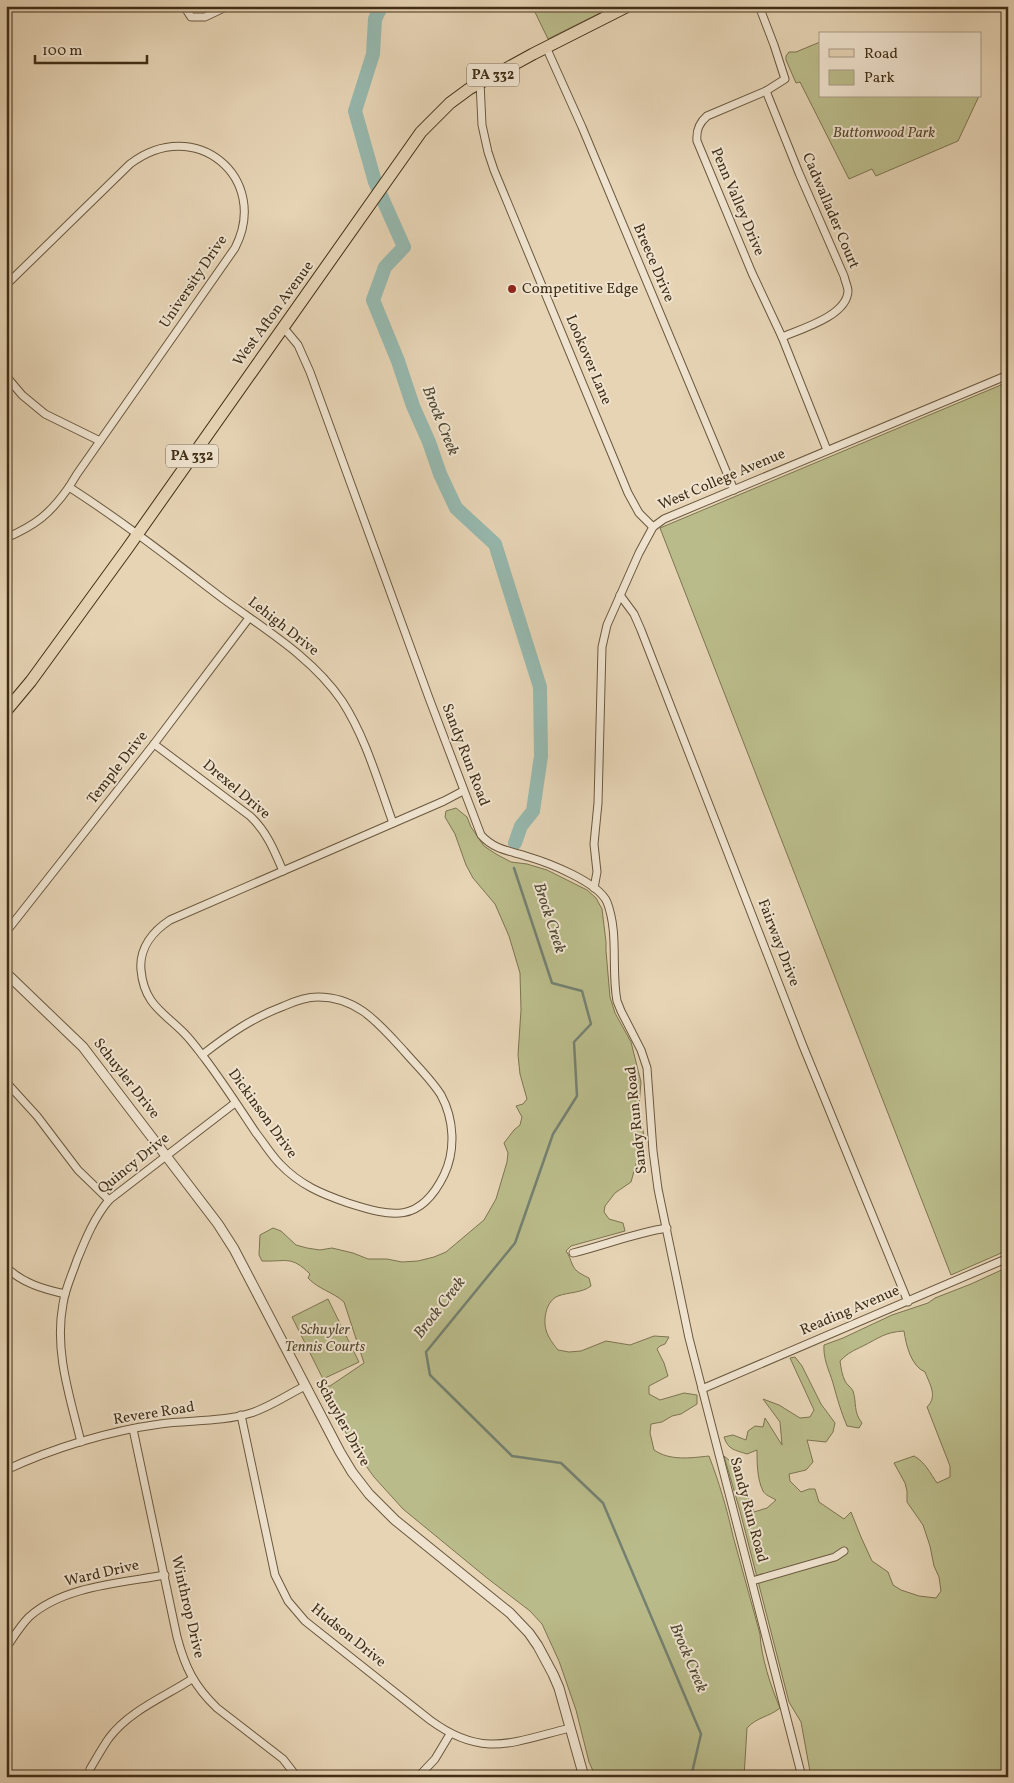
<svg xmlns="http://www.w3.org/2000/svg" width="1014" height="1783" font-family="Vollkorn,serif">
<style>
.green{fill:#babb8a;stroke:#7d7450}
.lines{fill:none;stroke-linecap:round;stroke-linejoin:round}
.stream{stroke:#748171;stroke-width:2.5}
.river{stroke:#96b8ae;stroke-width:14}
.minor-casing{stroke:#6a583e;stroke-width:9}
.tertiary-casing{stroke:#6a583e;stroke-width:11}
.primary-casing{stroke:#402e16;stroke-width:13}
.minor{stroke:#efe3cf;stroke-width:7}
.tertiary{stroke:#efe3cf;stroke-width:9}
.primary{stroke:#e6d4b5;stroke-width:11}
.poi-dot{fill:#8f2418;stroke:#efe3cf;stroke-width:2}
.labels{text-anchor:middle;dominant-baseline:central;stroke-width:4;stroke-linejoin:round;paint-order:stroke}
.shield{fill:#efe3cf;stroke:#74644e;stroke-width:1}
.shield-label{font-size:14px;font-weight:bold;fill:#402e16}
.park-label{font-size:15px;font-style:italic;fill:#584a2d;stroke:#efe3cf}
.street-label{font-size:15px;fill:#402e16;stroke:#efe3cf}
.poi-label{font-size:15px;fill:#402e16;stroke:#efe3cf;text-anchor:start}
.water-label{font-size:16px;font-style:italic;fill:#514a34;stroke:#efe3cf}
</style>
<rect width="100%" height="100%" fill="#e6d4b5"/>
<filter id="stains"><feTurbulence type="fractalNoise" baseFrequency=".004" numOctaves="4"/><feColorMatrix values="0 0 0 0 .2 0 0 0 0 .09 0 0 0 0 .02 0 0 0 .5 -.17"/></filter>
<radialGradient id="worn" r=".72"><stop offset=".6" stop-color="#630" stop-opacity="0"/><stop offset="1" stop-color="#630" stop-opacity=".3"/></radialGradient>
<g class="green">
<polygon points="532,6 614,6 548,39"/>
<polygon points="820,42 820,96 979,96 958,141 876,176 872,169 849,179 800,82 796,83 786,60 786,56 789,52 796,52"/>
<polygon points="1008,382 1008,1250 951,1275 660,528"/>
<path d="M456,808l11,9 4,10 13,19 12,8 15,8 16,2 20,6 40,20 9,8 6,11 4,33v9l4,46 5,16 16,29 10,40 -2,23 5,32 -6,11v9l-7,25 -16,11 -10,13 -1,6 5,7 14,4 2,8 -54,15 -5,5c4,5 4,9 7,15 3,6 10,9 16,12l2,8c-9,7 -22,6 -33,10 -12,5 -15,23 -12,34 2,7 7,14 12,20l11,2 12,-1 25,-10 24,4 24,-9 15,1 -4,7 -5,2 -3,3 7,14 4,13 -19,10v8l11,6 24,-7 13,2v9l-16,10 -9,2 -10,6 -11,2 -1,9 4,17c16,11 36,8 55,6 10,26 18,53 24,80l27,98c1,23 11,53 20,74 -11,9 -23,9 -33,20l-3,49h-151v-6l-4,-9 -13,-52 -17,-49 -17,-37 -12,-13 -43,-33 -84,-69 -29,-32 -13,-18 -23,-40 -17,-27 2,-6h7l34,-23 -20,-61c-11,-10 -26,-13 -36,-24l2,-4c-19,-19 -24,-12 -48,-13l-3,-6 1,-20 13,-7 8,3 15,14 11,3 13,2 12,-2 21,5 15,6h19l15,3 16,-1 16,-4 12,-5 38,-32 12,-21 11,-37 1,-9 -4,-10 10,-13 6,-5 2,-8 -6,-11 7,-2 4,-5 -7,-25 -2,-19 3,-45 -1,-37 -11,-37 -14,-32 -22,-26 -7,-13 -11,-31 -10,-17 1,-6z"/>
<path d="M1008,1267v510h-197l-10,-55 -12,-20 -49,-191 -16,-55 12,10 18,46 13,-4 9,-8c-5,-3 -11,-5 -13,-9 -6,-12 -6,-29 -6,-41l-10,4c-12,-4 -19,-4 -23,-17l9,-2 13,5 2,-9 7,-5 8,1 2,-9 17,27 -2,-23 -17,-23 16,6 21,13 10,-1 4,-7 -24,-52 5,-1 7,9 19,38 14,19 -2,9 -7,10 -19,-2 6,22 -7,8 -17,4 1,7 11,11 8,-3h6l4,13 25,17 7,-7 10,25 11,24 16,11 5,13 8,5 18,6 17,2 5,-7 -2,-14 -5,-11 -4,-20 -7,-21 -16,-23v-11l-2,-8 -11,-20 20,-7c11,6 16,17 23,27l13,-6v-11l-23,-59c11,-11 3,-22 -2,-35 -14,-6 -19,-27 -21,-41 -19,1 -25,7 -41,15 -10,5 -14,6 -23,15 1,7 2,14 5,20 2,4 6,6 8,10 4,12 0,21 9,32l-3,5 -12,-2c-6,-14 -10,-28 -14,-43 -4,-13 -10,-24 -9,-38l19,-7 49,-23 36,-12 7,-5 36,-14z"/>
<polygon points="328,1299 359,1362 323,1379 292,1317"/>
</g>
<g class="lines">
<polyline class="stream" points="514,868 552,983 582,991 591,1024 574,1042 577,1096 553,1134 515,1243 426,1352 430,1375 512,1456 561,1463 603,1503 701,1734 691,1777"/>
<polyline class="river" points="380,9 375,19 373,54 355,111 375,182 404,247 385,267 373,300 398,361 413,406 429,442 440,474 456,508 495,544 540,687 541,756 533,811 521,826 515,843"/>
<defs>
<g id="minor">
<polyline points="184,6 191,17 205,17 228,6"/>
<path d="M759,6l15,39 11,34 -19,12 -59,25c-8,7 -11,14 -10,25l55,132 30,64 45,113"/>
<polyline points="546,47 582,127 734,490"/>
<polyline points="480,82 482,125 488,152 494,170 628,493 639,513 653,527"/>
<path d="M766,91l33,82 45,103c1,5 4,11 4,15 -1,25 -47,38 -66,46"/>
<path d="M6,285l124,-121c65,-50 141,14 105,84l-158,226 -8,13c53,34 103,73 153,111 42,31 90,59 120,103 24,37 36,81 51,122"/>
<path d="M283,327l15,18 12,27 119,326 52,137c13,15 30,16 48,22 20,6 69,25 78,45 12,31 4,67 10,99l4,10 20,39 6,18 6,83 5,38 31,149 113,439"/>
<polyline points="6,376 22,395 45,414 100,441"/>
<path d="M6,538c30,-13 44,-24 63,-51"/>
<polyline points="620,595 634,614 641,630 803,1046 908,1302"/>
<path d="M154,744l96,72c17,16 24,34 33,55"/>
<polyline points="594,888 597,872 594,844 598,803 602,647 607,625 639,553 653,527 664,519 1008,375"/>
<polyline points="6,932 154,744 249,618"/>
<path d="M202,1055c27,-21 50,-37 82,-49 11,-5 22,-9 34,-9 40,0 61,27 86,54 12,14 27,28 37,44 13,24 15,55 3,80 -24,49 -52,42 -96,28 -26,-9 -48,-18 -68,-39 -9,-9 -16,-21 -24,-31 -16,-24 -32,-49 -50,-73 -7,-9 -14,-19 -22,-27 -21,-21 -40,-29 -43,-63 -2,-22 12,-39 29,-50l274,-119 19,-10"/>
<polyline points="6,1082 37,1116 78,1170 109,1200"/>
<path d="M573,1253c32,-8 62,-20 94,-25"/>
<path d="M6,1267c16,16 37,22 59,27"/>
<polyline points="702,1389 1008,1258"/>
<path d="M241,1415l34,160 13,26 17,20 125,99c53,39 83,22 140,8"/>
<path d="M133,1429l44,208c8,30 17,49 40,71l66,51 14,18"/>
<path d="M81,1442c-11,-45 -27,-91 -18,-138 2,-15 9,-29 14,-44 9,-22 17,-42 32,-60l126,-97"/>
<path d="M6,1470c47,-22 103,-39 154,-46 29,-4 63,-2 91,-11 19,-6 36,-18 54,-27"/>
<polyline points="752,1581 835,1557 844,1551"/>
<path d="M6,1648c7,-10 14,-22 23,-31 34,-31 92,-34 136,-42"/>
<path d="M90,1769c6,-10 12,-21 19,-31 20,-27 55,-41 83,-59"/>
<polyline points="418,1777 435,1759 450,1734"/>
</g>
<polyline id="tertiary" points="6,973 83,1047 218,1224 234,1249 340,1452 352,1472 369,1494 395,1520 510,1613 529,1633 538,1646 553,1674 559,1688 584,1777"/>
<polyline id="primary" points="6,711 31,681 127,549 421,132 450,103 469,89 533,54 628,6"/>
</defs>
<use href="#minor" class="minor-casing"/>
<use href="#tertiary" class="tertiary-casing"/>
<use href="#primary" class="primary-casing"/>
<use href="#minor" class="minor"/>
<use href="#tertiary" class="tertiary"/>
<use href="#primary" class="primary"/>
</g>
<circle class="poi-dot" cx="512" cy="289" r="5"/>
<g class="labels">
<g class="shield">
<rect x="467" y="63.5" width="52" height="23" rx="4"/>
<rect x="166" y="444.5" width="52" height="23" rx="4"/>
</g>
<g class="shield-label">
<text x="493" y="75">PA 332</text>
<text x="192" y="456">PA 332</text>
</g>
<g class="park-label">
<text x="884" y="133">Buttonwood Park</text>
<text x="325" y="1330">Schuyler<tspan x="325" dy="17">Tennis Courts</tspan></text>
</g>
<g class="street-label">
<text transform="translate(737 202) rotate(67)">Penn Valley Drive</text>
<text transform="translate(830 211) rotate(67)">Cadwallader Court</text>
<text transform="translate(653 263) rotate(67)">Breece Drive</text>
<text transform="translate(194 282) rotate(-56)">University Drive</text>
<text transform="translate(274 314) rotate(-54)">West Afton Avenue</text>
<text transform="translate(588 360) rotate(67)">Lookover Lane</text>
<text transform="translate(722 480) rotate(-23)">West College Avenue</text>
<text transform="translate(283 627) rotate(38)">Lehigh Drive</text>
<text transform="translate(465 755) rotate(69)">Sandy Run Road</text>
<text transform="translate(118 768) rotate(-52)">Temple Drive</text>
<text transform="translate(236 790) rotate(40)">Drexel Drive</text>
<text transform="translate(778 943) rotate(69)">Fairway Drive</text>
<text transform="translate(126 1079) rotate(52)">Schuyler Drive</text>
<text transform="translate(262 1114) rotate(54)">Dickinson Drive</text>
<text transform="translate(637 1120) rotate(-96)">Sandy Run Road</text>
<text transform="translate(134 1164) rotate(-39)">Quincy Drive</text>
<text transform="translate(850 1311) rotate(-23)">Reading Avenue</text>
<text transform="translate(154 1414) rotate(-9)">Revere Road</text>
<text transform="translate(342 1423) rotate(61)">Schuyler Drive</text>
<text transform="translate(748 1510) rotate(75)">Sandy Run Road</text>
<text transform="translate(102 1574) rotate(-13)">Ward Drive</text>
<text transform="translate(187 1607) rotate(77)">Winthrop Drive</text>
<text transform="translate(348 1636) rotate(39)">Hudson Drive</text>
</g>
<g class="poi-label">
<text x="522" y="289">Competitive Edge</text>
</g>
<g class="water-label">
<text transform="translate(440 421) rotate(68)">Brock Creek</text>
<text transform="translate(549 918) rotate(72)">Brock Creek</text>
<text transform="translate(440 1308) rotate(-52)">Brock Creek</text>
<text transform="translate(688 1658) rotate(67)">Brock Creek</text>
</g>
</g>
<rect width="1014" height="1783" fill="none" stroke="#e6d4b5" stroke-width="25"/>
<rect x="8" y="8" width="999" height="1768" fill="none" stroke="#402e16" stroke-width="2.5"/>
<rect x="12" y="12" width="989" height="1758" fill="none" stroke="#402e16"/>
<rect x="819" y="32" width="162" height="65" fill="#efe3cf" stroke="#a99b85"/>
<rect x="829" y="49" width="25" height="8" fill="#e6d4b5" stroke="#a99b85"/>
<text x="864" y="58" font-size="15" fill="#402e16">Road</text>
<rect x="829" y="70" width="25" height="15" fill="#babb8a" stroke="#a99b85"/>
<text x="864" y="82" font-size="15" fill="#402e16">Park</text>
<path d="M35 55v8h112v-8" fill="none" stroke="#402e16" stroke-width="2.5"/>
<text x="42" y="55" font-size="15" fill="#402e16" stroke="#efe3cf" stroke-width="4" paint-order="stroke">100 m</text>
<rect width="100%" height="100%" filter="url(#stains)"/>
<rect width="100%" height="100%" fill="url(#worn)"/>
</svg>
